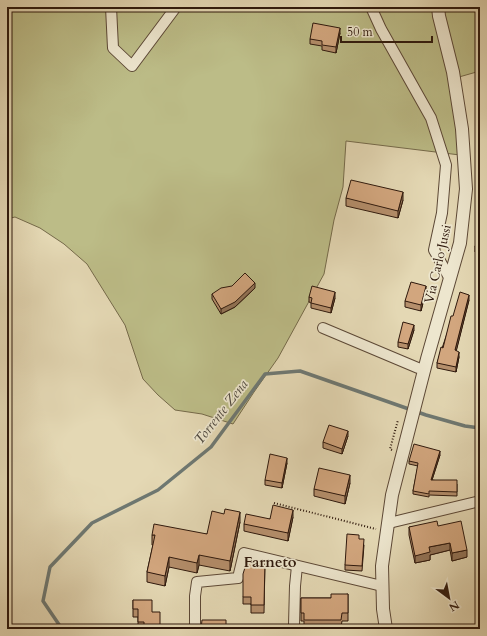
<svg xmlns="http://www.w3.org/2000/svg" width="487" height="636" font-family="Cardo,serif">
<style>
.green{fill:#bcbc87;stroke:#756a4a}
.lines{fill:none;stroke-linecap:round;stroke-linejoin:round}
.stream{stroke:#6e7872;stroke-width:3.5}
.minor-casing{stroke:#5c4836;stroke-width:12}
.tertiary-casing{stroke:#5c4836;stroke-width:14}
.path{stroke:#2e180c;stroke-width:2;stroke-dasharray:1 2;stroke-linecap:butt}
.minor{stroke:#ede6ce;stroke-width:10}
.tertiary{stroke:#ede6ce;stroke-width:12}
.wall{fill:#b58f6c;stroke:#2e180c}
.shaded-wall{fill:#937458;stroke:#2e180c}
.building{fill:#d2a67e;stroke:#2e180c}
.labels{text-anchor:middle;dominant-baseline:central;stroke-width:3.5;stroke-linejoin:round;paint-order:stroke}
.street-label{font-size:13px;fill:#2e180c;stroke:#ede6ce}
.water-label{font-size:14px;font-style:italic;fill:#4e483f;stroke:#ede6ce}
.quarter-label{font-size:15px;font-weight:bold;fill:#2e180c;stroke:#ede6ce}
</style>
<rect width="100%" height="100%" fill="#e4d8b4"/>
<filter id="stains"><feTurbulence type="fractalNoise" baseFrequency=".005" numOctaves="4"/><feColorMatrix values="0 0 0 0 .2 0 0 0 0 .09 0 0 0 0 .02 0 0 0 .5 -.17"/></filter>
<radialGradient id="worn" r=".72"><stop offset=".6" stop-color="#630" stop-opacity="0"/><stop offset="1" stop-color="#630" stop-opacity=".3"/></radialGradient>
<polygon class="green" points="7,7 480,7 480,71 452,79 460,155 346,141 343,187 334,220 324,274 278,358 254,392 233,424 202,414 175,410 158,395 143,379 125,325 87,264 64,244 40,228 15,217 7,219"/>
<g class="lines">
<polyline class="stream" points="62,629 43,601 50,567 92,523 158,490 211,447 265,374 300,371 426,415 465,426 480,428"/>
<defs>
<g id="minor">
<polyline points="111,7 113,48 132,66 176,7"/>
<polyline points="371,7 381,29 431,118 446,165 442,213 434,250 450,279"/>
<polyline points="323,328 418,368"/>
<polyline points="389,523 480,501"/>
<polyline points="294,625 295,586 297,566"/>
<polyline points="195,628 195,596 197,582 238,578 244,553 382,586"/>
</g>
<polyline id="tertiary" points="386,629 383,609 382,566 392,495 427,359 460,243 466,189 462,129 453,72 439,16 438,7"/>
</defs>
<use href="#minor" class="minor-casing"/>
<use href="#tertiary" class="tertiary-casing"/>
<g class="path">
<polyline points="392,450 390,449 398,420"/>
<polyline points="274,503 376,529"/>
</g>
<use href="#minor" class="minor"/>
<use href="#tertiary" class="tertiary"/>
</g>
<g class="wall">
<polygon points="340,33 336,53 322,50 322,46 310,44 310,39"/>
<polygon points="346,198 403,200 398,218 346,206"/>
<polygon points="480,230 480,254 475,252 475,247"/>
<polygon points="255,288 235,307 221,314 212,299 212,294"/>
<polygon points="426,291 421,311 405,307 405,301"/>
<polygon points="309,297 335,298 331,313 311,308 311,303 309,302"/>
<polygon points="469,300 456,351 459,357 456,372 437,368 437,363 453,316"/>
<polygon points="414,330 408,349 398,347 398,342"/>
<polygon points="348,436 342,454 323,448 323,442"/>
<polygon points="440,455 432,480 457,484 457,496 429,495 429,497 413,494 413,491 418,466 409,464 409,461"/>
<polygon points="287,463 282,488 265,485 265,480"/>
<polygon points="350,483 345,504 314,496 314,489"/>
<polygon points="293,517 288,541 244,531 244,524 270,519"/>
<polygon points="240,522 230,571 199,565 197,573 169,567 165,586 147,582 147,572 153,545 152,545 152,535 207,534"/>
<polygon points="438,526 467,557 452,561 450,550 430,555 430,560 415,563 409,535 409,527"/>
<polygon points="359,539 364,545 362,571 345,570 345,565"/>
<polygon points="265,561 264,613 251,613 251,604 243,604 243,597"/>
<polygon points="348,594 348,621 342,621 341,627 304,628 304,621 301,621 301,598 331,598"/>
<polygon points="133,600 152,612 160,625 165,629 138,629 138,617 133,617"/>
</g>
<g class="shaded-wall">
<polygon points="340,28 340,33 336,53 336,47"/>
<polygon points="403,192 403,200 398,218 398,211"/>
<polygon points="255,283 255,288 235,307 221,314 221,309"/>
<polygon points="426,286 426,291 421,311 421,305"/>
<polygon points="335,292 335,298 331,313 331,308"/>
<polygon points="469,295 469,300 455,356 455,350"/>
<polygon points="414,325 414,330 408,349 408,344"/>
<polygon points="459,352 459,357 456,372 456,367"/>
<polygon points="348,431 348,436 342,454 342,449"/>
<polygon points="440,451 440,455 431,483 431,480"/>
<polygon points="287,458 287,463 282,488 282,483"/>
<polygon points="350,475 350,483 345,504 345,496"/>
<polygon points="293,510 293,517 288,541 288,533"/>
<polygon points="240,512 240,522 230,571 230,561"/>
<polygon points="450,543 450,550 430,555 430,560 415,563 415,556 429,547"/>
<polygon points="467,550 467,557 452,561 452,553"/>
<polygon points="199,555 199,565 197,573 197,563"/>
<polygon points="169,557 169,567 165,586 165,576"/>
</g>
<g class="building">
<polygon points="313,23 340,28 336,47 322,45 322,41 310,39"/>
<polygon points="351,180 403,192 398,211 346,198"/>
<polygon points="480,230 480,249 475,247"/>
<polygon points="245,273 255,283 235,302 221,309 212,294 221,288 232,286"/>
<polygon points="411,282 426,286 421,305 405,301"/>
<polygon points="312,286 335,292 331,308 311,303 312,298 309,297"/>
<polygon points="460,292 469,295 455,350 459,352 456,367 437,363 441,347 443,348 451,316 453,316"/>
<polygon points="403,322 414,325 408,344 398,342"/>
<polygon points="329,425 348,431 342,449 323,442"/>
<polygon points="414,444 440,451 431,480 457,480 457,492 429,491 429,494 413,491 418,463 409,461"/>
<polygon points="270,454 287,458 282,483 265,480"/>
<polygon points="319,468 350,475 345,496 314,489"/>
<polygon points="273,505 293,510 288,533 244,524 246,514 270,519"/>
<polygon points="225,509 240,512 230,561 199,555 197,563 169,557 165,576 147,572 155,535 152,535 154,524 207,534 212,511 224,514"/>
<polygon points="437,521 438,526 461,521 467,550 452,553 450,543 429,547 430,552 415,556 409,527"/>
<polygon points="347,534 359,535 359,539 364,539 362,566 345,565"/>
<polygon points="247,561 265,561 264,605 251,605 251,597 243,597 243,574"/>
<polygon points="331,594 348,594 348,613 342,613 341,620 304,620 304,613 301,613 301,598 331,598"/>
<polygon points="133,600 152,600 152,612 160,612 160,625 165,625 165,629 144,629 144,622 138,622 138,609 133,609"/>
<polygon points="202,620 226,620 226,629 201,629"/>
</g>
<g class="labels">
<g class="street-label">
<text transform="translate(438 264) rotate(-77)">Via Carlo Jussi</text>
</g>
<g class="water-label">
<text transform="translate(221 412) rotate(-52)">Torrente Zena</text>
</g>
<g class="quarter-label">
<text x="270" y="562">Farneto</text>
</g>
</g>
<rect width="487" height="636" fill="none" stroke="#e4d8b4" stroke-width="24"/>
<rect x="8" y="8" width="471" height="620" fill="none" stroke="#2e180c" stroke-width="2"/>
<rect x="12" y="12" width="463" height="612" fill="none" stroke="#2e180c"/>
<g transform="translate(449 598) rotate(148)" stroke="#ede6ce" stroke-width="3" paint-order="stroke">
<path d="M0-3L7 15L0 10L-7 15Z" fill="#2e180c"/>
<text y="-6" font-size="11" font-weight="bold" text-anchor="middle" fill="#2e180c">N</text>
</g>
<path d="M341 36v6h91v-6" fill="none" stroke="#2e180c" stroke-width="2"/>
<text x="347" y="36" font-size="12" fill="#2e180c" stroke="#ede6ce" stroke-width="3" paint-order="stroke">50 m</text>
<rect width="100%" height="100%" filter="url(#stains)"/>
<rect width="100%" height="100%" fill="url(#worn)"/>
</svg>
